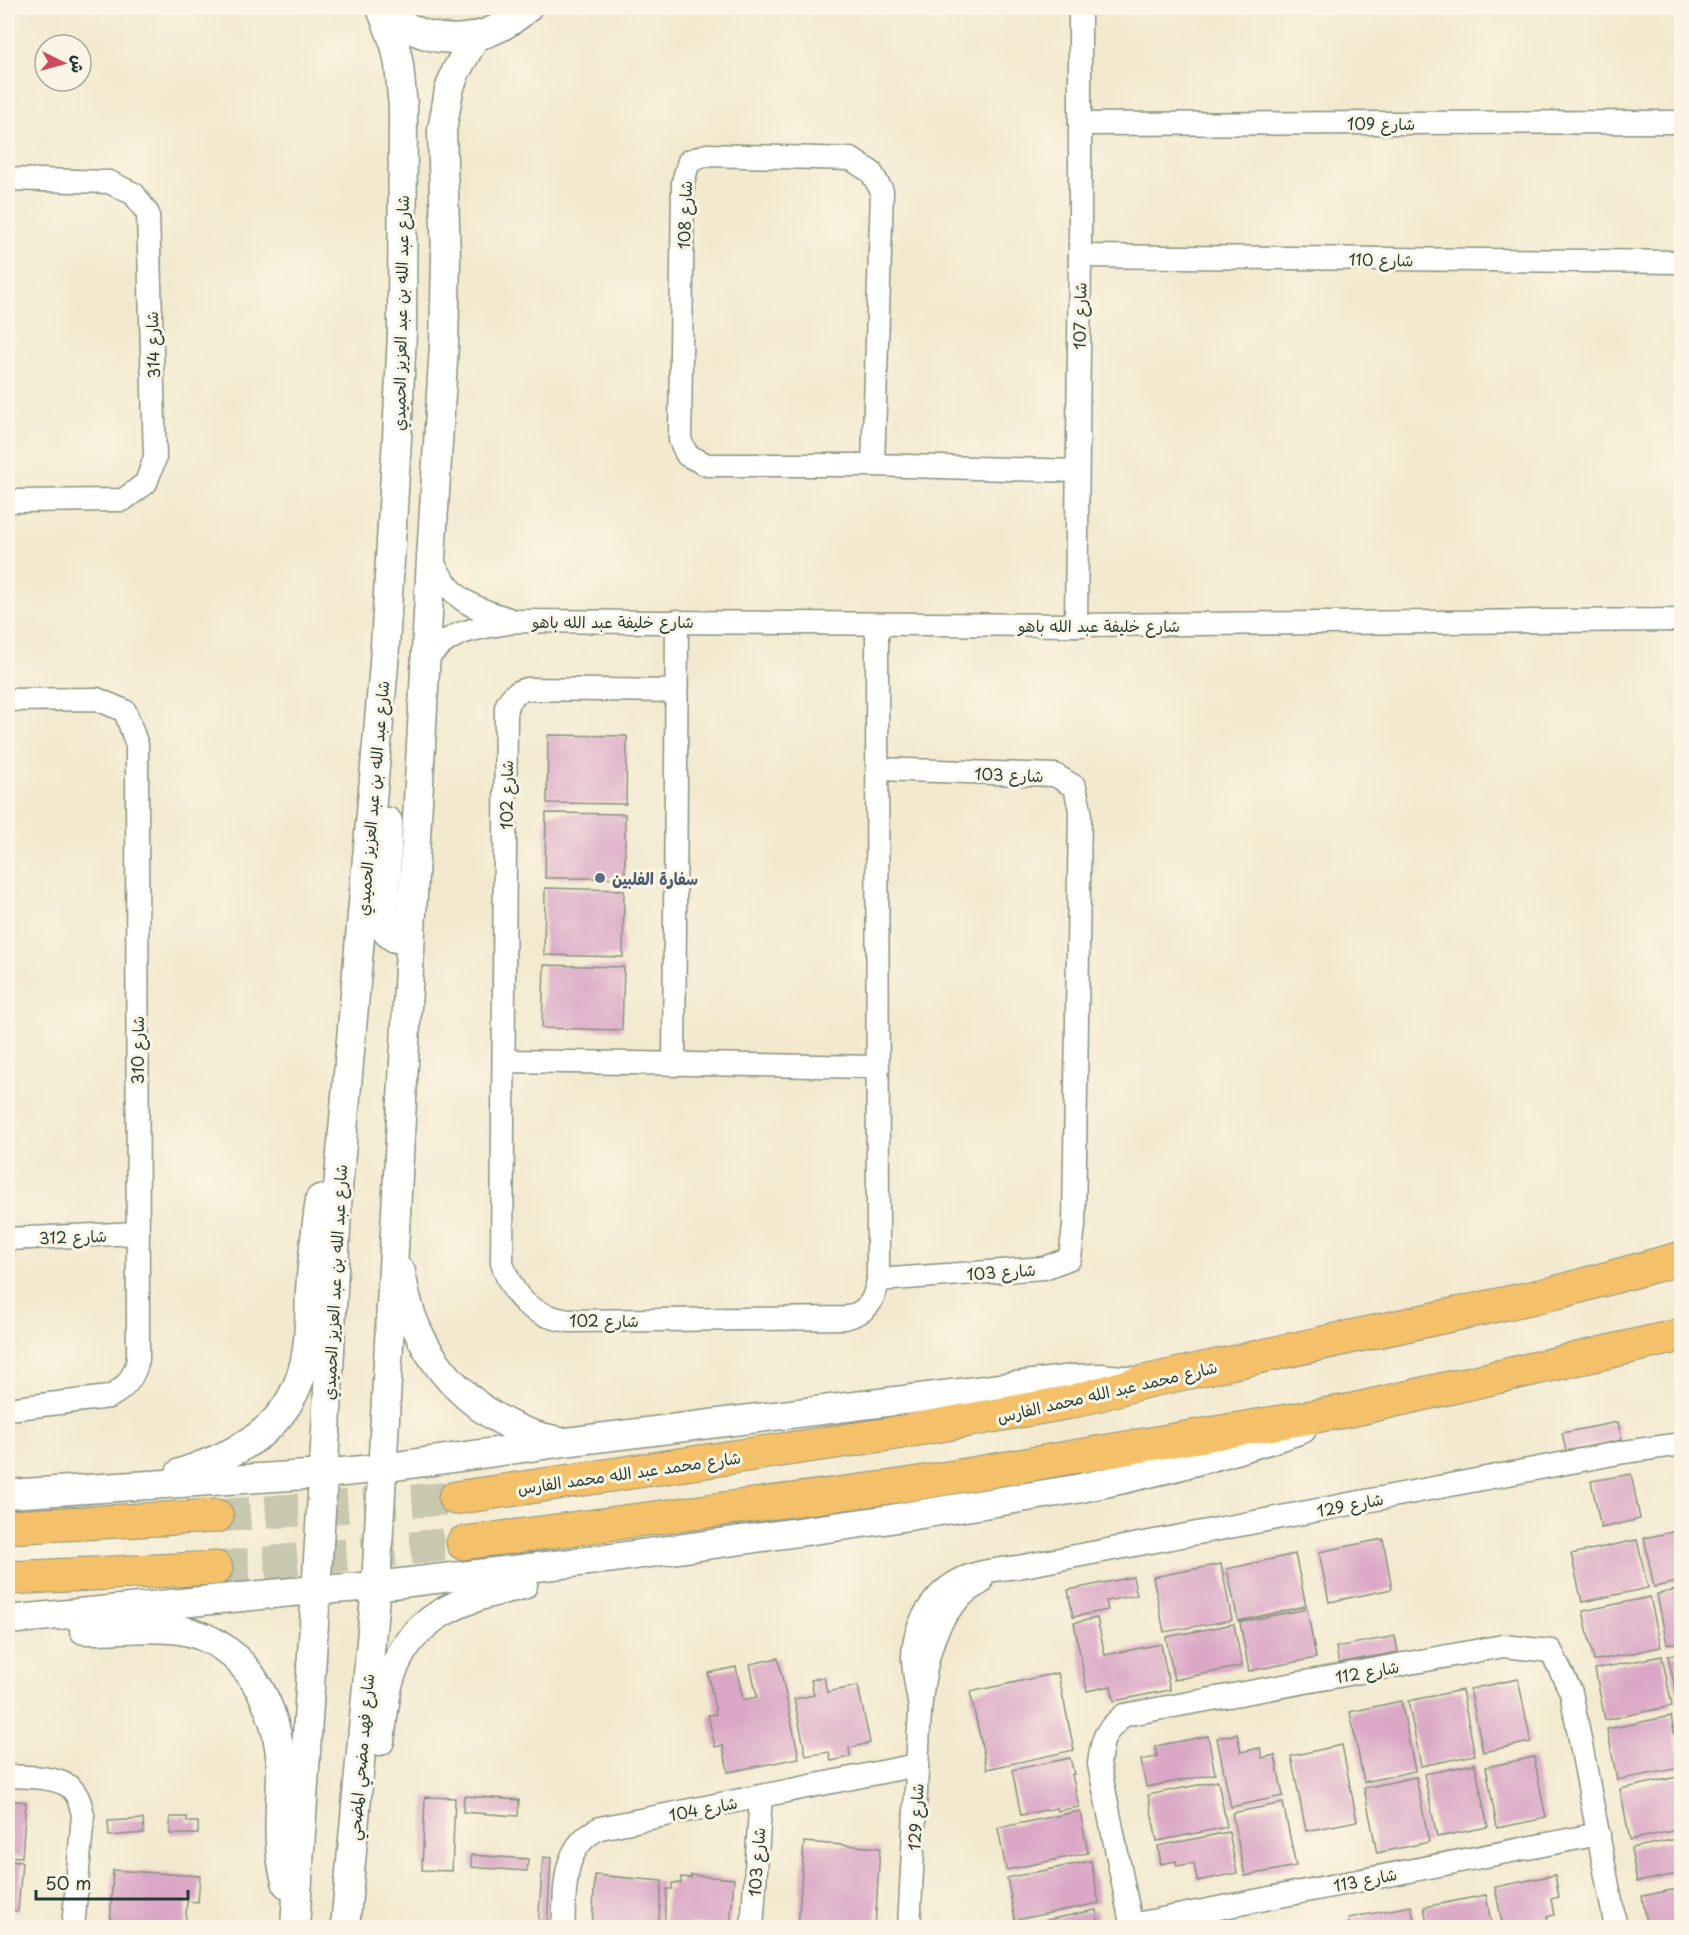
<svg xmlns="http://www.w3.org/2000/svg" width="1689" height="1935" font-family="'Playpen Sans','Playpen Sans Arabic',sans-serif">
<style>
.building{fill:#daa7c6}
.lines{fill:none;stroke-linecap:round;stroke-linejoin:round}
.primary-tunnel{stroke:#c8c7af;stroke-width:33;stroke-dasharray:33 16;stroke-linecap:butt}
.minor-casing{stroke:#889381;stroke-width:25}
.tertiary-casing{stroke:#889381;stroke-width:31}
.primary-casing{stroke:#889381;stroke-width:35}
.minor{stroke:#fff;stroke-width:22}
.tertiary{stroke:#fff;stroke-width:28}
.primary{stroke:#f4c16a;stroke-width:33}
.service-dot{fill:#5c6f8a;stroke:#fcf5e5;stroke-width:2}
.labels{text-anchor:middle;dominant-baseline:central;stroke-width:6;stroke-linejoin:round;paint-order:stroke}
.street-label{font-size:16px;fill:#1f3d34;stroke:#fcf5e5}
.service-label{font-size:16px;font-weight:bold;fill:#4e5e75;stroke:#fcf5e5;text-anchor:start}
</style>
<rect width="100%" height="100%" fill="#fcf5e5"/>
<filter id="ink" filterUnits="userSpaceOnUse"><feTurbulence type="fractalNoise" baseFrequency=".0167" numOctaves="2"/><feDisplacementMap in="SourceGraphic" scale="12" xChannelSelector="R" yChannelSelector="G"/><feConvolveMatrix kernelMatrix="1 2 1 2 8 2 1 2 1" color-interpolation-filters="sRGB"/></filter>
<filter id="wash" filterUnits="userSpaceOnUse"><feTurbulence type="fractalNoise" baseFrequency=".008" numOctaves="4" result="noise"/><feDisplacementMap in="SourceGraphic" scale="24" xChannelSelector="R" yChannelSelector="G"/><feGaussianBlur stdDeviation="1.35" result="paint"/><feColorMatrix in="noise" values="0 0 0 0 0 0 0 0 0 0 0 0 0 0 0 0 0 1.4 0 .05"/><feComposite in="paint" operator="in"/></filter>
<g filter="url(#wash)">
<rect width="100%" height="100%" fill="#f2e9ce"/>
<g id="blocks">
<g class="building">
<polygon points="548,735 627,736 626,804 547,803"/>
<polygon points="546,813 625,814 625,878 545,878"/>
<polygon points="545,888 624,890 623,957 544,955"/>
<polygon points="544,965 624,967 622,1030 542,1028"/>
<polygon points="1618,1422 1622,1440 1566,1451 1562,1433"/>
<polygon points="1631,1474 1640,1519 1601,1528 1591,1481"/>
<polygon points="1682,1530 1682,1581 1654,1587 1644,1538"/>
<polygon points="1383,1539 1392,1589 1329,1602 1319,1552"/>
<polygon points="1637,1540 1648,1588 1582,1602 1571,1554"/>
<polygon points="1295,1554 1306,1606 1238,1621 1227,1569"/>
<polygon points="1221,1564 1232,1620 1164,1632 1153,1577"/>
<polygon points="1133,1577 1137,1595 1106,1601 1108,1610 1073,1617 1068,1590"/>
<polygon points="1682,1589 1682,1642 1667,1644 1657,1594"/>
<polygon points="1650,1597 1661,1647 1594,1661 1583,1611"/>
<polygon points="1307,1609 1316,1658 1249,1671 1240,1622"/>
<polygon points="1097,1618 1105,1655 1161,1644 1170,1690 1114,1701 1111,1686 1087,1691 1074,1623"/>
<polygon points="1234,1624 1242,1666 1174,1680 1166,1637"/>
<polygon points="1395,1636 1398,1652 1339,1663 1336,1647"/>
<polygon points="1682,1653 1682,1704 1679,1705 1668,1656"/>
<polygon points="1662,1656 1672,1706 1605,1720 1595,1669"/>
<polygon points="778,1658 799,1758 728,1772 723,1745 715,1747 708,1715 716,1714 708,1673 736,1667 743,1700 757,1697 750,1664"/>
<polygon points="1058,1673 1074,1750 987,1769 970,1692"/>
<polygon points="824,1677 827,1692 858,1686 870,1743 849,1748 850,1757 831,1761 829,1752 806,1756 794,1699 814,1695 811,1680"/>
<polygon points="1518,1679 1531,1742 1483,1752 1470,1689"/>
<polygon points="1462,1690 1475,1755 1421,1766 1408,1701"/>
<polygon points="1401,1701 1415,1771 1364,1782 1350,1712"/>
<polygon points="1671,1716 1681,1768 1617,1780 1607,1729"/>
<polygon points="1237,1734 1241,1752 1260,1748 1262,1758 1275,1755 1283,1796 1231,1807 1217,1738"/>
<polygon points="1208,1736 1215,1774 1146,1787 1141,1760 1157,1757 1155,1746"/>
<polygon points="1342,1745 1357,1821 1306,1831 1291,1756"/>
<polygon points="1534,1757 1546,1818 1497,1828 1486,1767"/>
<polygon points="1070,1758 1074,1774 1072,1774 1079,1807 1057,1811 1056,1808 1021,1815 1012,1770"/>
<polygon points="1475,1764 1488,1827 1437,1837 1424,1774"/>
<polygon points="1682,1776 1682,1829 1630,1840 1620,1789"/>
<polygon points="1416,1777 1429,1842 1377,1853 1364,1788"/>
<polygon points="1218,1781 1227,1827 1157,1841 1148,1795"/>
<polygon points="464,1796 519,1800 518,1816 463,1812"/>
<polygon points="425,1797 455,1798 452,1871 422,1870"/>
<polygon points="8,1800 26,1802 22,1857 8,1856"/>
<polygon points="1283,1803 1296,1866 1245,1876 1232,1813"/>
<polygon points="1080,1811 1088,1853 1006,1870 998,1828"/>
<polygon points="170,1817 187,1817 187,1822 198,1822 198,1834 170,1834"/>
<polygon points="143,1819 144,1833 109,1836 108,1821"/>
<polygon points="1229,1832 1237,1873 1197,1881 1194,1863 1177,1866 1176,1861 1161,1864 1158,1846"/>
<polygon points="1682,1838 1682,1873 1637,1882 1631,1848"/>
<polygon points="804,1842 880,1848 875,1928 798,1928"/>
<polygon points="471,1855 528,1859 527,1871 471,1867"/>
<polygon points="543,1857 551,1858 547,1928 538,1928"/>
<polygon points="8,1861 22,1862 18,1911 8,1910"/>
<polygon points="1091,1861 1099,1903 1015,1920 1007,1878"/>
<polygon points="113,1870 200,1876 198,1902 187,1901 185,1928 110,1928"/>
<polygon points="595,1875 662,1881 658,1928 592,1928"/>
<polygon points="691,1875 734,1879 730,1927 689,1924 689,1928 664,1926 667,1889 672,1889 672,1883 681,1883 681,1877 691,1878"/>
<polygon points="1555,1875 1559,1897 1551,1899 1554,1915 1547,1917 1549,1928 1503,1928 1495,1887"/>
<polygon points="1682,1888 1682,1924 1665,1928 1648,1928 1642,1896"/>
<polygon points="1486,1895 1492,1928 1428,1928 1424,1907"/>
<polygon points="1411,1906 1416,1928 1350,1928 1348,1918"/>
<polygon points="1096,1910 1100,1928 1022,1928 1022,1925"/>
</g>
</g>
</g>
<g filter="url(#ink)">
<use href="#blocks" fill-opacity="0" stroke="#889381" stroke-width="1.5"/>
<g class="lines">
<g class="primary-tunnel">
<polyline points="217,1516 455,1498"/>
<polyline points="216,1568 463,1543"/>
</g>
<defs>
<g id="minor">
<polyline points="1080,124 1682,122"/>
<polyline points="8,179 109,182 134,194 148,214 155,458 146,483 123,500 8,501"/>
<polyline points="1080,256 1682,262"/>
<polyline points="873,465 707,465 687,455 680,440 683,182 689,161 707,155 851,159 871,172 882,191 873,465 1077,471"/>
<path d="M431,558c20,42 39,49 81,62"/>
<polyline points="1076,625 1080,256 1080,8"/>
<path d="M426,659c30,-33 51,-29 91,-38l559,4 606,-5"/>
<path d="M675,691l-149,-2c-11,3 -16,8 -20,18l-4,556c12,37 29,52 67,58l276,-3c22,-6 29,-15 33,-38l-1,-656"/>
<path d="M8,700l89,-1 28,12 12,34 1,614c-4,19 -13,30 -29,38l-101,12"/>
<polyline points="505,1061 878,1067"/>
<polyline points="674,1065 677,621"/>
<polyline points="8,1239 138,1233"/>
<polyline points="878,1280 1044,1268 1070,1258 1074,1226 1080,810 1075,787 1055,775 879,769"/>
<path d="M920,1707c-3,-17 -7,-34 -7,-51 1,-36 25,-70 59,-81 15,-5 31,-6 46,-8l606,-115 58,-8"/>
<path d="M8,1776c17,1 52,0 64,13 7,7 9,17 11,26l-10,113"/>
<polyline points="1131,1925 1599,1834"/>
<path d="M563,1928c3,-39 -3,-81 37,-100l317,-63"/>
<polyline points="752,1928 761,1796"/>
<path d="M909,1928c3,-52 5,-104 8,-156 2,-43 2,-89 16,-131 8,-24 25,-46 48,-58"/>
<path d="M1132,1928l-33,-164c3,-26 5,-32 25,-49l379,-69 48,5 20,41 45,236"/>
</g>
<g id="tertiary">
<path d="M381,8c6,4 12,10 18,14 43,28 92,19 128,-14"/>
<polyline points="388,822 384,923 387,932 395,938 410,937"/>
<path d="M401,1272c3,16 6,31 11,45 23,62 78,110 142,123"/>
<path d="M180,1473c62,-20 114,-47 126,-118 4,-21 3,-43 4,-64 2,-31 6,-62 10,-92"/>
<polyline points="8,1494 323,1474 382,1468 565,1442 1073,1379 1100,1378 1132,1381"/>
<path d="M8,1620l284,-28 84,-6 237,-28 271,-38 192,-31c77,-15 152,-35 226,-60"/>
<path d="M84,1630c32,1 65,-5 96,0 66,11 100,79 101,140 0,38 -6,77 6,114"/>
<path d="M380,1741c3,-20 4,-40 9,-59 20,-67 74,-84 134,-97"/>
<polyline points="295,1928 326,1431 338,1188 384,664 397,438 402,333 403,107 399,65 395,45 381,8"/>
<polyline points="345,1928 376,1586 431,558 444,345 446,258 442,131 449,90 456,71 476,36"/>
</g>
<g id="primary">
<polyline points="455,1498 890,1434 1071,1402 1143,1382 1558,1292 1682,1258"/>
<polyline points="8,1527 217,1516"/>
<polyline points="463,1543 906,1485 1352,1410 1682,1335"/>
<polyline points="8,1578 216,1568"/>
</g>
</defs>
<use href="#minor" class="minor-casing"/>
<use href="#tertiary" class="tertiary-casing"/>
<use href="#primary" class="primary-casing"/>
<use href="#minor" class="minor"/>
<use href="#tertiary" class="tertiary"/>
<use href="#primary" class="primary"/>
</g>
</g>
<circle class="service-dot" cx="600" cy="878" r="6"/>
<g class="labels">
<g class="street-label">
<text x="1381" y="123">شارع 109</text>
<text transform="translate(684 215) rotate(-88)">شارع 108</text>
<text transform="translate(1381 259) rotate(1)">شارع 110</text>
<text transform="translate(400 313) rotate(-89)">شارع عبد الله بن عبد العزيز الحميدي</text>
<text transform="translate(1079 316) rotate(-89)">شارع 107</text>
<text transform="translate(152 345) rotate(-92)">شارع 314</text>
<text x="613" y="621">شارع خليفة عبد الله باهو</text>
<text x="1099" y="625">شارع خليفة عبد الله باهو</text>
<text transform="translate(1009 774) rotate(2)">شارع 103</text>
<text transform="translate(506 795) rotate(-90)">شارع 102</text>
<text transform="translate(372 798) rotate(-85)">شارع عبد الله بن عبد العزيز الحميدي</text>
<text transform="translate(137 1050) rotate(-90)">شارع 310</text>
<text transform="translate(73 1236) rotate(-2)">شارع 312</text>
<text transform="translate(1001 1271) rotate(-4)">شارع 103</text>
<text transform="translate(334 1282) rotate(-87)">شارع عبد الله بن عبد العزيز الحميدي</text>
<text x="604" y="1320">شارع 102</text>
<text transform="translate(1107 1391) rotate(-13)">شارع محمد عبد الله محمد الفارس</text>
<text transform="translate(629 1472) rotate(-8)">شارع محمد عبد الله محمد الفارس</text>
<text transform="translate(1350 1504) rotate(-11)">شارع 129</text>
<text transform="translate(1367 1671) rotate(-10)">شارع 112</text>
<text transform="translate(360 1757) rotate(-85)">شارع فهد مضحي المضحي</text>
<text transform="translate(703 1808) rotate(-11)">شارع 104</text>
<text transform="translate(915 1817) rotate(-87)">شارع 129</text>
<text transform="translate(756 1862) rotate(-86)">شارع 103</text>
<text transform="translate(1365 1879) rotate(-11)">شارع 113</text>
</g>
<g class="service-label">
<text x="612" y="878">سفارة الفلبين</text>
</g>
</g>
<rect width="1689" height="1935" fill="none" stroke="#fcf5e5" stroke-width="30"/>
<g transform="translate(63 63) rotate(95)"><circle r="28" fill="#fcf5e5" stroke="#a4ab9e" stroke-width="1.5"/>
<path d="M0-4.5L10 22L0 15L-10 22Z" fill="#d1495b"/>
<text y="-9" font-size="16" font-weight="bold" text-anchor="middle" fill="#1f3d34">ش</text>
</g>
<path d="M36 1890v9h152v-9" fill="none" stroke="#1f3d34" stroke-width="3"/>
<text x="45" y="1890" font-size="18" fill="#1f3d34" stroke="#fcf5e5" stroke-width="4.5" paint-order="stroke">50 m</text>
</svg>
